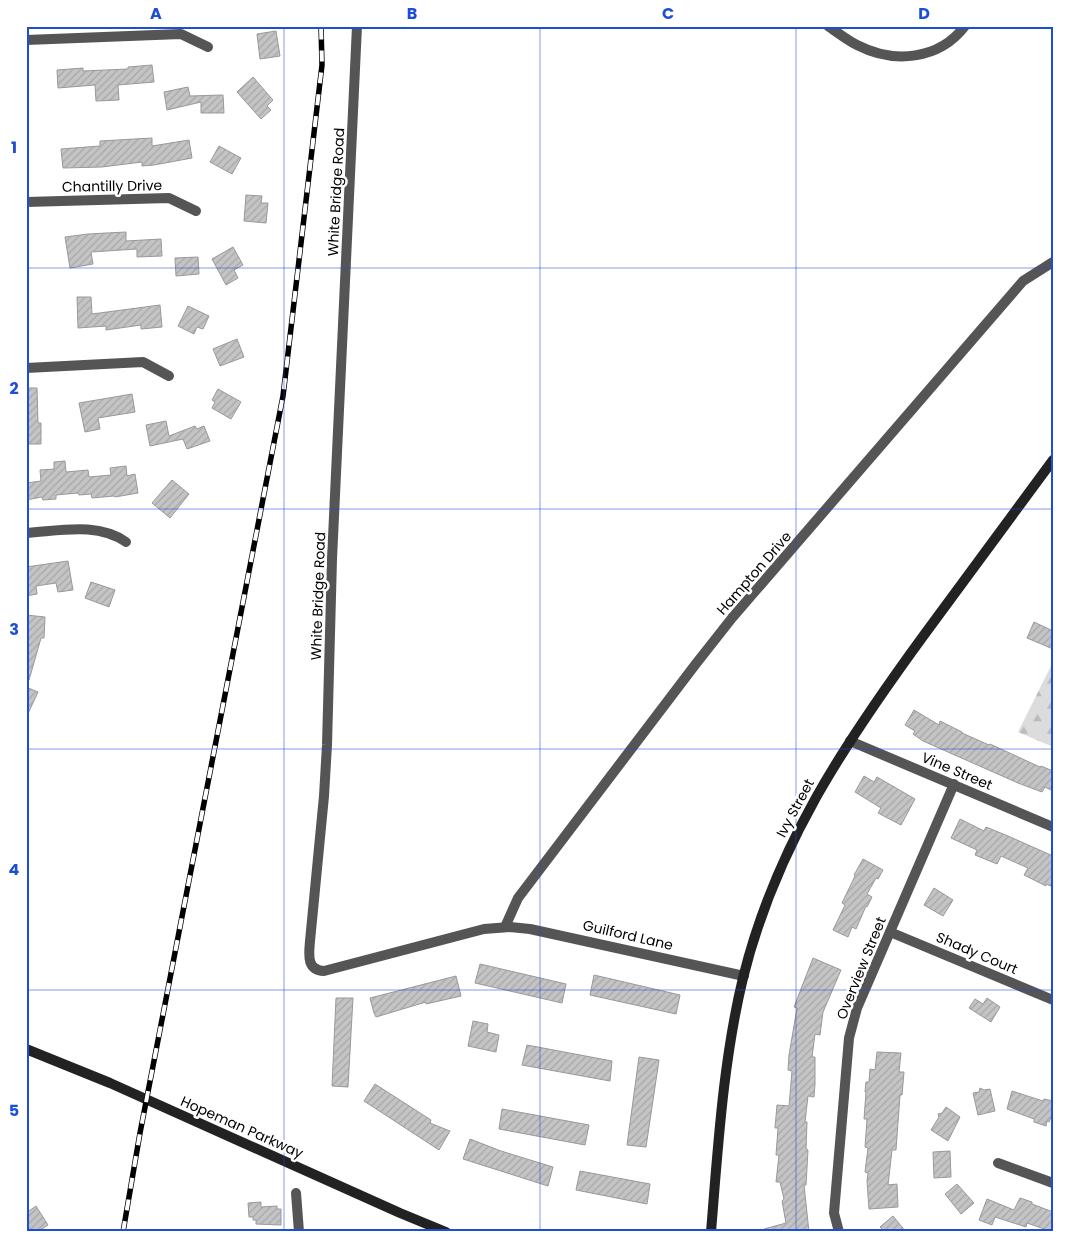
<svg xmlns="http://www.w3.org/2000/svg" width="1079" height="1258" font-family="Poppins,sans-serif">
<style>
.forest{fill:url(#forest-firs)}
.building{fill:url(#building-hatch);stroke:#999}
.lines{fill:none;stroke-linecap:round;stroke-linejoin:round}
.minor{stroke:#555;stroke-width:10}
.tertiary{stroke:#555;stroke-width:10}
.secondary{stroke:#222;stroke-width:10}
.rail-casing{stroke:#000;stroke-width:5.5}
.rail{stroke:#fff;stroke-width:4;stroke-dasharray:11;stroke-linecap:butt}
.grid{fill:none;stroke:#1d4ed8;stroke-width:1;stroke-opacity:0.55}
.labels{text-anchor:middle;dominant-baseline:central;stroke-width:5;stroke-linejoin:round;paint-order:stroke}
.street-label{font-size:14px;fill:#000;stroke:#fff}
.neatline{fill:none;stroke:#1d4ed8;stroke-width:2}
.grid-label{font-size:16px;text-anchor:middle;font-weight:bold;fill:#1d4ed8}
</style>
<defs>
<pattern id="forest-firs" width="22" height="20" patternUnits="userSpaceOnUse" patternTransform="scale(1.25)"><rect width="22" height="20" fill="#dcdcdc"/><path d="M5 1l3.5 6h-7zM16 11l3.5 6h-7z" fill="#bbb"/></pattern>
<pattern id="building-hatch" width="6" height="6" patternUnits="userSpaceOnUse" patternTransform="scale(1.25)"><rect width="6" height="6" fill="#c4c4c4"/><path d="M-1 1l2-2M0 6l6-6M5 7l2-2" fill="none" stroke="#a7a7a7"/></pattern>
</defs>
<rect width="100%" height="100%" fill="#fff"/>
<polygon class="forest" points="1052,664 1053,664 1053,747 1018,732"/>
<g class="building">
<polygon points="276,31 280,56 260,59 257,34"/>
<polygon points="152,65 154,82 118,85 119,100 96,101 95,85 58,88 57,70 83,68 83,71 128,69 128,67"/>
<polygon points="253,77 273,100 267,106 271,110 261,119 237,92"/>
<polygon points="188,87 190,96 223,95 224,113 201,113 201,102 167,110 164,92"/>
<polygon points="152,138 152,146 189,140 192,158 154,165 142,166 142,162 102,167 63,168 61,149 100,146 100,141"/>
<polygon points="219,146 241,158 232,174 210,162"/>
<polygon points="246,195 262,196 261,203 268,203 266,223 244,221"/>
<polygon points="126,232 126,241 161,239 162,256 137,257 137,249 91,252 93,264 70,268 65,237 88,234"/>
<polygon points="233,247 243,265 234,270 238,278 226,285 212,259"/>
<polygon points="198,257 199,274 176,276 175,258"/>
<polygon points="77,297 91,297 92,314 160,305 162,327 141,329 141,325 106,330 106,326 78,328"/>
<polygon points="188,306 209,316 203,329 197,327 194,334 178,326"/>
<polygon points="237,339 244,357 220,366 213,349"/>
<polygon points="26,388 37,388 38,423 41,423 41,444 26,444"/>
<polygon points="218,389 241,402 231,419 212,408 215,402 212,400"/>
<polygon points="132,394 135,412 98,418 100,429 85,432 79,403"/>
<polygon points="166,421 169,436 195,426 197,429 204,426 210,441 187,449 183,439 150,446 146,425"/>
<polygon points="65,461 66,472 88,470 89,477 111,475 110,468 126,466 127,476 135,474 138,493 115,497 114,496 92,498 91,494 79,495 78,493 56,495 56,499 43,500 42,497 26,500 26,483 41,481 40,470 54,469 54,462"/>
<polygon points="172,480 189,494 170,518 152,503"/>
<polygon points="68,561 73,590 58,592 56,583 36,586 37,594 26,596 26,567"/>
<polygon points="91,582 115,590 109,607 85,598"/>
<polygon points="26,615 45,617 44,638 41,638 29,680 26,680"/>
<polygon points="1034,622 1053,631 1053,649 1027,638"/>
<polygon points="26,687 38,692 26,718"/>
<polygon points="914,710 939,725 940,721 962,732 962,733 989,745 990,744 1040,767 1041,766 1053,771 1053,791 1045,787 1042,792 1018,783 923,741 913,734 915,731 905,725"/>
<polygon points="864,776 874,782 877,777 915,799 901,825 878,813 881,808 855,792"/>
<polygon points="960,819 984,831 986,827 1008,836 1053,856 1053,887 1046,884 1046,886 1024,875 1028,868 1001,856 997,864 975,855 977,850 951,838"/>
<polygon points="863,859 883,870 878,879 876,878 867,894 872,897 867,907 866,906 856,929 852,927 848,937 833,930 845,905 842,903 855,876 854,875"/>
<polygon points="934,888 953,900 943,916 924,905"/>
<polygon points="813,958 841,970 823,1012 820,1035 815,1034 812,1057 815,1057 815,1084 814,1097 808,1096 805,1122 807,1122 806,1149 808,1150 806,1185 804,1185 809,1232 765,1232 764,1229 786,1223 782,1201 784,1199 780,1182 776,1182 779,1155 776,1155 778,1128 775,1128 777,1105 789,1106 792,1071 788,1070 789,1055 797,1008 794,1007"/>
<polygon points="480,964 566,984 562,1003 475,983"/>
<polygon points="594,975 680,995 676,1014 590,995"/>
<polygon points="456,976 461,996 426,1004 426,1002 376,1017 374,1013 370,998"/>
<polygon points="336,998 353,998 348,1087 332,1086"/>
<polygon points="987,998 1000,1007 991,1022 969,1008 975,999 983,1004"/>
<polygon points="473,1021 488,1024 487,1032 499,1035 496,1052 468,1046"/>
<polygon points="527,1045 612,1061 610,1081 522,1065"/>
<polygon points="877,1052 901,1053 899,1072 904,1072 902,1095 900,1095 896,1150 892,1150 888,1185 897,1184 898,1207 869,1209 867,1181 868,1173 865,1172 868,1148 865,1147 867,1119 864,1119 866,1092 865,1092 866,1082 869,1082 870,1069 875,1070"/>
<polygon points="639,1057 659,1060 646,1147 627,1145"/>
<polygon points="375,1084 431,1120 430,1123 450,1131 439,1150 364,1101"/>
<polygon points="980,1088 984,1090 990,1089 995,1111 978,1115 973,1093 979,1092"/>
<polygon points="1012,1091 1043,1101 1044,1099 1053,1101 1053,1118 1051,1117 1049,1122 1047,1121 1046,1126 1034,1122 1034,1119 1007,1109"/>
<polygon points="946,1107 960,1117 948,1141 931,1130 939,1117 938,1114 942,1113"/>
<polygon points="502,1109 589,1125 585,1145 499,1129"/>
<polygon points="470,1139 501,1151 553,1167 548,1186 463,1159"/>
<polygon points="950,1151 951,1177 934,1178 933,1152"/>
<polygon points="580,1171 650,1184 647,1204 576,1190"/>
<polygon points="957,1184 974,1203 961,1214 945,1194"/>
<polygon points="1020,1198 1032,1202 1032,1204 1053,1212 1053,1232 1027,1223 1026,1227 995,1217 992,1225 979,1220 987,1199 1014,1210"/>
<polygon points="261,1202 261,1207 277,1206 277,1209 281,1209 281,1225 256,1224 256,1220 253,1220 253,1217 249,1217 248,1203"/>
<polygon points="36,1206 48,1225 37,1232 32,1232 26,1222 26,1213"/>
<polygon points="893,1216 906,1232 885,1232 880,1227"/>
</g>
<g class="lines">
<g class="minor">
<path d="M828,26c9,6 19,14 29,19 37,19 82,15 108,-19"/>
<polyline points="26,40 181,34 208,47"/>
<polyline points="26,202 169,198 196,211"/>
<polyline points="26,368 143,362 169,376"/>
<path d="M26,533c34,-2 71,-11 100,9"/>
<polyline points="850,741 1053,827"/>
<polyline points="505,927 518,898 695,665 732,618 1023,281 1053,262"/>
<polyline points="890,932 1053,1000"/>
<polyline points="998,1163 1053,1183"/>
<polyline points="296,1193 299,1232"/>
<polyline points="839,1232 834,1213 849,1038 857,1008 954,784"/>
</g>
<path class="tertiary" d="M357,26l-25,533 -5,186 -3,51 -14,145c-1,13 -4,29 14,30l160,-42 26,-2 20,2 214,47"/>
<g class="secondary">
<polyline points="26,1049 110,1083 400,1213 446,1232"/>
<path d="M711,1232c7,-85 12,-171 32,-254 33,-133 102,-235 181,-343 43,-59 86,-117 129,-175"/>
</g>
<defs>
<polyline id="rail" points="123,1232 140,1133 283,396 322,65 321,26"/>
</defs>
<use href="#rail" class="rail-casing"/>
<use href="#rail" class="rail"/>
</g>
<path class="grid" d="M284,26v1206M540,26v1206M796,26v1206M26,268h1027M26,509h1027M26,749h1027M26,990h1027"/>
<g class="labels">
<g class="street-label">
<text transform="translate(112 186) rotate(-1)">Chantilly Drive</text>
<text transform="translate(336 192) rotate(-87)">White Bridge Road</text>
<text transform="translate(754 573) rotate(-49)">Hampton Drive</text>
<text transform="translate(318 596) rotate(-88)">White Bridge Road</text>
<text transform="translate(957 771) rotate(23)">Vine Street</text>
<text transform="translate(795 808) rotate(-62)">Ivy Street</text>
<text transform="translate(628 935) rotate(13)">Guilford Lane</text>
<text transform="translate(977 953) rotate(23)">Shady Court</text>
<text transform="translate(861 968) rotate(-68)">Overview Street</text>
<text transform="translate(242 1127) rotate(24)">Hopeman Parkway</text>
</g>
</g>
<rect width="1079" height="1258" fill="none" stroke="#ffffff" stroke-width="55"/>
<rect x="28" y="28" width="1024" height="1202" class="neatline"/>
<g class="grid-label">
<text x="156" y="19">A</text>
<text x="412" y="19">B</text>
<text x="668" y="19">C</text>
<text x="924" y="19">D</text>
<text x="14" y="153">1</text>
<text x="14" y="394">2</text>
<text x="14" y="635">3</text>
<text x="14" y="875">4</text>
<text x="14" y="1116">5</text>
</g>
</svg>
